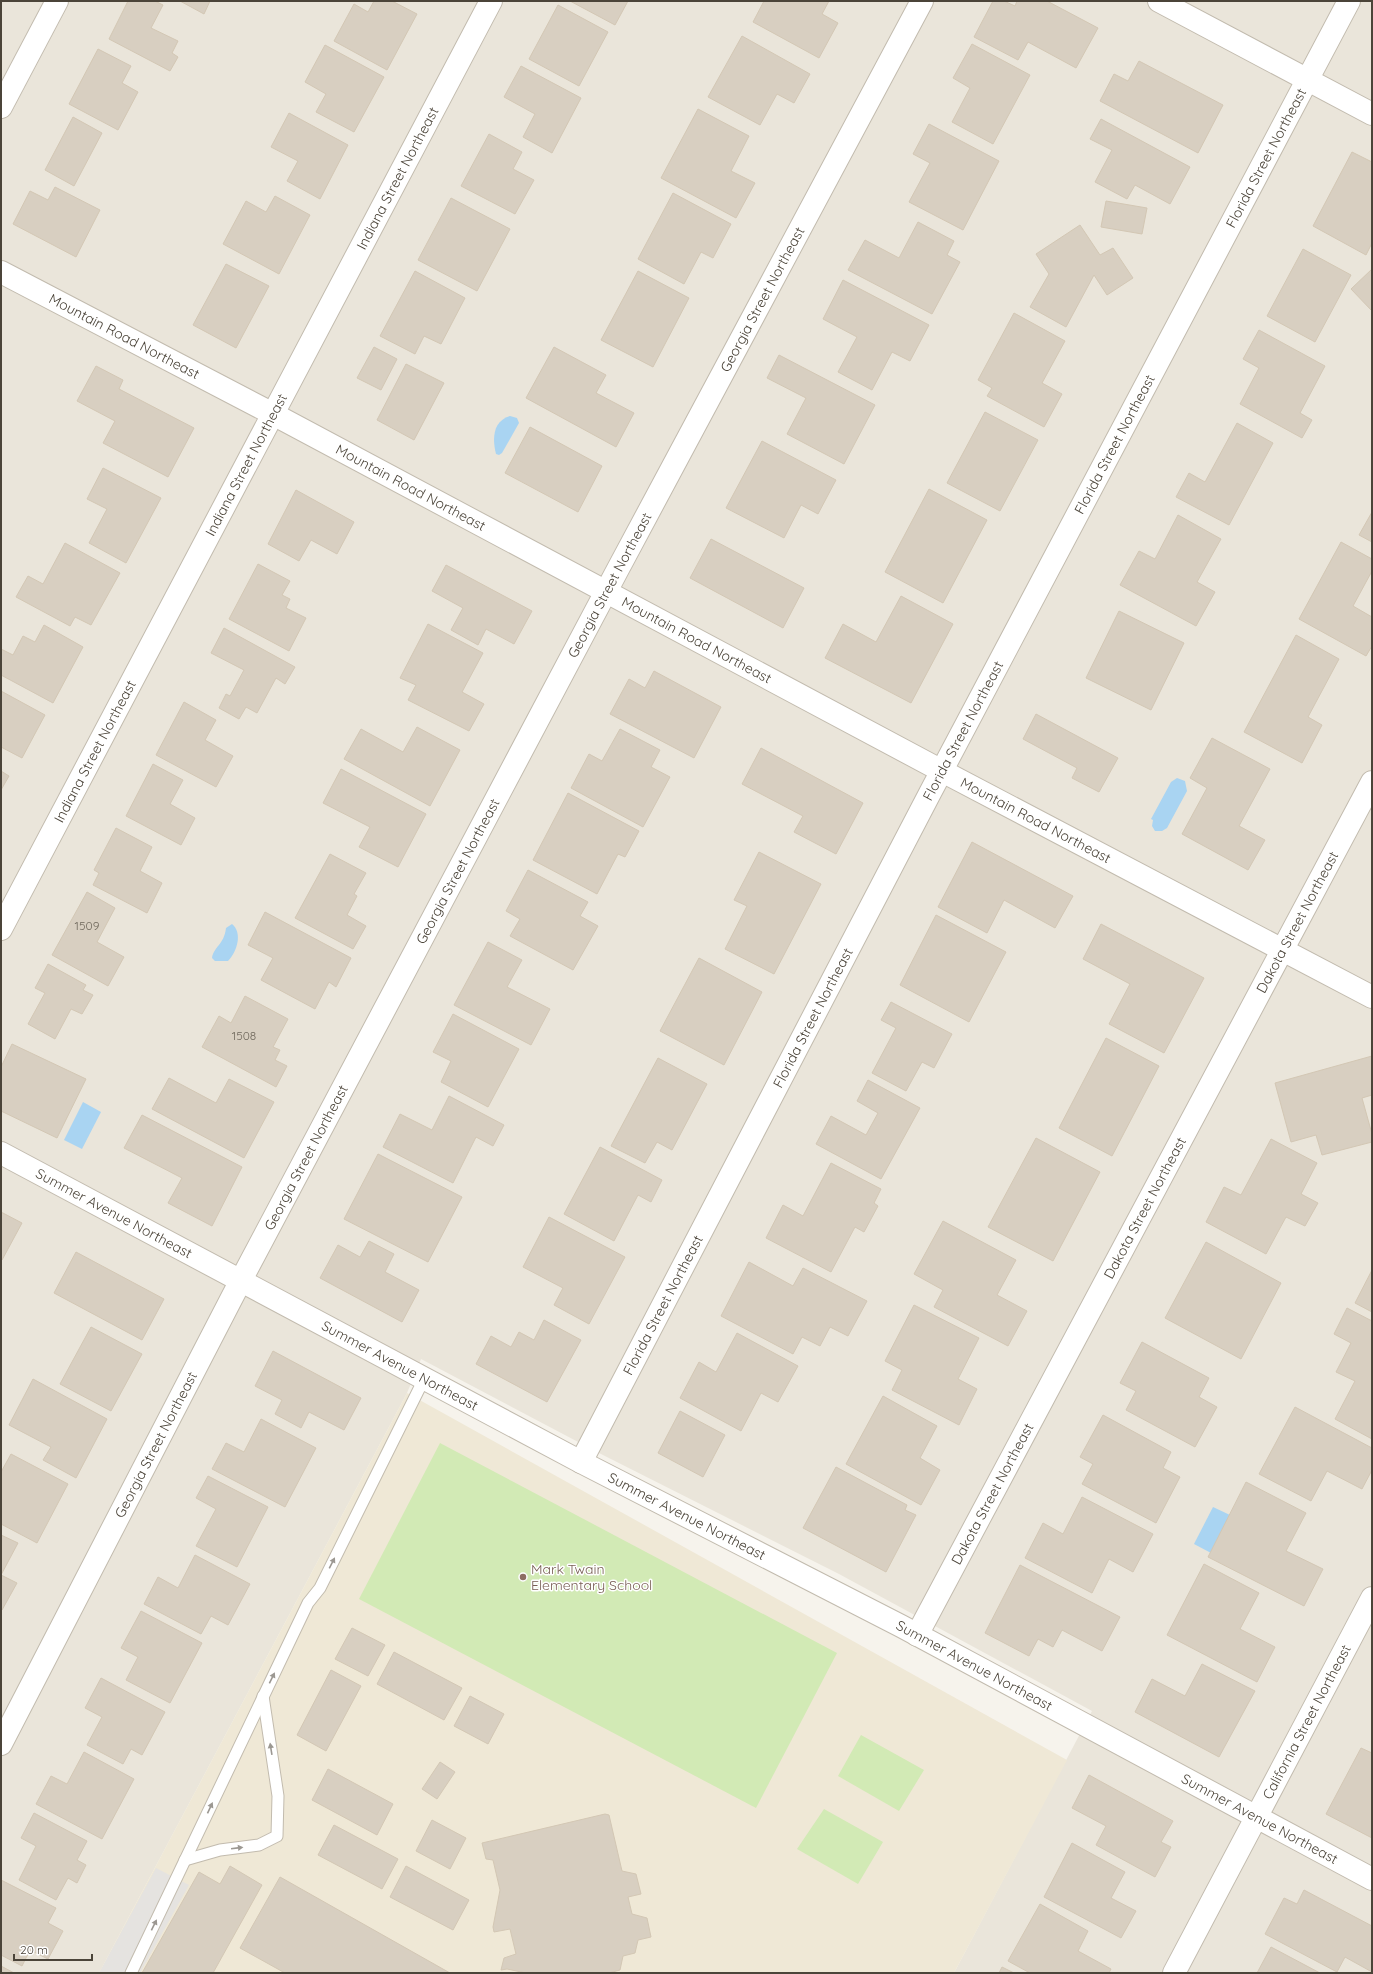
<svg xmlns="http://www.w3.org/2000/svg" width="1373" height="1974" font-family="Quicksand,sans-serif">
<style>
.residential{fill:#eae5da}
.education{fill:#efe8d6}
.green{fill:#d2eab5}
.parking{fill:#e5e3e0}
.water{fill:#a9d4f2}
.building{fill:#d8cfc1;stroke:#d3c7b4}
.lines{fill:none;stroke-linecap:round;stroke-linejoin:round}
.lane-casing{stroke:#c2bbae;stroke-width:13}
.street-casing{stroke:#c2bbae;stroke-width:24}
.lane{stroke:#fff;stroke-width:11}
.street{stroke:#fff;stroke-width:22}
.oneway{fill:#9c9892}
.education-dot{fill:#8d6e63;stroke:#fff;stroke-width:1.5}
.labels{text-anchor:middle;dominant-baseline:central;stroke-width:3;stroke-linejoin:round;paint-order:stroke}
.number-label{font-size:12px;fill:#6e675b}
.street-label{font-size:14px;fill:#4b4439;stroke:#fff}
.education-label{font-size:14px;fill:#785e54;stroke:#fff;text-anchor:start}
</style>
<rect width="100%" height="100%" fill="#f6f3ec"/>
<polygon class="residential" points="1,1 1372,1 1372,1973 954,1973 1092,1711 839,1574 599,1453 421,1359 407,1393 99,1973 1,1973"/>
<polygon class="education" points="407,1393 1067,1760 954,1973 99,1973"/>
<g class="green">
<polygon points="440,1443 837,1653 756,1808 359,1599"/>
<polygon points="861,1735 924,1770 899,1811 838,1776"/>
<polygon points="824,1809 883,1842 858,1884 797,1849"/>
</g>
<polygon class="parking" points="156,1868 189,1885 140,1973 99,1973"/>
<g class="water">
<path d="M510,416l7,2 2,5 -17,30 -3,2 -3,-1c-4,-16 -3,-33 14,-38z"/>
<polygon points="1177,778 1185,781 1187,791 1167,828 1162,831 1155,831 1152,826 1153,820 1151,819 1171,782"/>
<path d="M232,924c11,9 5,28 -4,37h-13l-3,-3c2,-12 12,-13 14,-30z"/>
<polygon points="83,1102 101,1112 82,1149 64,1140"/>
<polygon points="1213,1507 1230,1515 1211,1553 1194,1544"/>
</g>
<g class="building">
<polygon points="128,1 155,1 163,5 151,28 178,41 172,53 178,57 170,71 109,39"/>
<polygon points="180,1 210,1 204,14"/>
<polygon points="374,1 392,1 417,14 387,70 334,41 354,4 368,12"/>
<polygon points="570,1 628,1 615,25"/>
<polygon points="764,1 829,1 822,14 838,23 819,58 753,22"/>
<polygon points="993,1 1004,1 1015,6 1017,1 1047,1 1098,28 1076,68 1028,42 1018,60 974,37"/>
<polygon points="558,5 608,32 579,86 529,59"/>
<polygon points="742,36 810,74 794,103 777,94 760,125 708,97"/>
<polygon points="972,44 1030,75 993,144 952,122 970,88 953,78"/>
<polygon points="325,45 384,77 354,132 316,112 326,94 305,82"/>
<polygon points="98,49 131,66 122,83 138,92 118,130 69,104"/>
<polygon points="1139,61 1223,105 1198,153 1100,101 1114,74 1128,81"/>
<polygon points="521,66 581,98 552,153 523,137 535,114 504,97"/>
<polygon points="698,109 749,136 731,171 755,183 736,218 661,178"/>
<polygon points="289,113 348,145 320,199 287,181 298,161 271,147"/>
<polygon points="73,117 102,133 74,186 45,170"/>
<polygon points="1101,119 1190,167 1170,204 1135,185 1127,199 1095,182 1112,150 1090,139"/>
<polygon points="929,124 999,161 963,230 909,202 930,163 913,154"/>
<polygon points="489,134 522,152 513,169 534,180 515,214 461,186"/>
<polygon points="1352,152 1372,162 1372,243 1366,255 1313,226"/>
<polygon points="55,187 100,210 76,257 13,224 30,191 48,200"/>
<polygon points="673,193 731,224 713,258 701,252 684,284 638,259"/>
<polygon points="275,196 310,215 279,274 223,244 246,201 266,212"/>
<polygon points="451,198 510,229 477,291 418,260"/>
<polygon points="1106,201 1147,208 1142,234 1101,227"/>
<polygon points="918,222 954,241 947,255 960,262 932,314 848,270 865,240 899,258"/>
<polygon points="1080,225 1100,255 1113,248 1133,278 1107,295 1094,275 1066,327 1030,307 1049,274 1036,254"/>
<polygon points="1303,249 1351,275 1315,342 1267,316"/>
<polygon points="226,264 269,286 236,348 193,325"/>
<polygon points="1372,269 1372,311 1351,289"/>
<polygon points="415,271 465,298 441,344 424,336 415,354 380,336"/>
<polygon points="638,271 689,298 653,367 601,340"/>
<polygon points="843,280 929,325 910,361 892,352 872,390 838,372 857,337 823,319"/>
<polygon points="1014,313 1065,341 1042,383 1062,394 1044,427 987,396 992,388 978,380"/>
<polygon points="1259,330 1325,366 1300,413 1312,420 1302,438 1240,404 1259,368 1243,359"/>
<polygon points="374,347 397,359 381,390 357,378"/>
<polygon points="554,347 606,375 596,393 634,413 616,447 526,398"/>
<polygon points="779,355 875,405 844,464 787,434 806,398 767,378"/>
<polygon points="406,364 444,383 414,440 377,420"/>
<polygon points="96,366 123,380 119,389 194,428 168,477 103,443 115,421 77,401"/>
<polygon points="985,412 1038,440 1000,511 947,483"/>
<polygon points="1237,423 1273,443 1229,525 1176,497 1189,473 1205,482"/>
<polygon points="530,427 602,466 578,512 505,473"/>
<polygon points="762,441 836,480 818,514 801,505 784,538 726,508"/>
<polygon points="103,468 161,498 126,563 89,543 107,509 87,499"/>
<polygon points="929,489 987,520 943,603 885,572"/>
<polygon points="296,490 354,522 337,554 311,540 299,561 268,544"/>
<polygon points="1372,512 1372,542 1359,535"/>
<polygon points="1178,515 1221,539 1197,582 1215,592 1196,626 1120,585 1139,551 1155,559"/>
<polygon points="711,539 804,588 783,628 690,578"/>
<polygon points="1341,542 1372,559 1372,571 1353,606 1372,617 1372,646 1366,656 1299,619"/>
<polygon points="65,543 120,573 91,625 75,617 70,626 16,597 28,576 43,584"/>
<polygon points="258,564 290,581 282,595 290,599 286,608 306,618 289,651 229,619"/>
<polygon points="446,565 532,611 514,644 486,629 478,645 451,630 463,608 432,591"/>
<polygon points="901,596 953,624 911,703 825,658 843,624 876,642"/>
<polygon points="1119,611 1184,643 1151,710 1086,678"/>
<polygon points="428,624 483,653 462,692 484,704 469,731 408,700 416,685 400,678"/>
<polygon points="44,625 83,647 53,703 1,675 1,649 13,655 23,636 35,642"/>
<polygon points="224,628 295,667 285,684 276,678 257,713 246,707 239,719 219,708 226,694 230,696 244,670 211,653"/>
<polygon points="1296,635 1339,659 1308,717 1322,725 1302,763 1244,732"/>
<polygon points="654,671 721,707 694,758 610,714 629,679 645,688"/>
<polygon points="1,691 45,715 22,758 1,747"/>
<polygon points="184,702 216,720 205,740 233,756 216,787 156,755"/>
<polygon points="1036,714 1118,758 1099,792 1072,778 1077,768 1023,739"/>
<polygon points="417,727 460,750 430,806 344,759 361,729 403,752"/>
<polygon points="620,729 660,750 651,767 670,777 643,827 571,788 589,754 602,761"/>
<polygon points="1212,738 1270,769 1239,826 1265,840 1248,870 1182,834 1207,788 1190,778"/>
<polygon points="761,748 863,803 836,854 794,832 803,816 742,784"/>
<polygon points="153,764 183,780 170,804 195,818 181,845 126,816"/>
<polygon points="341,769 426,814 398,867 359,847 370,827 323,803"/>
<polygon points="1,771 9,776 1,790"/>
<polygon points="568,793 639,831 625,857 618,854 597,894 533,860"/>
<polygon points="116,828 152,847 140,871 162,883 147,913 93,885 99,873 94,870"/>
<polygon points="972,842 1073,896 1055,928 1004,900 987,933 938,907"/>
<polygon points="759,852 821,884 774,974 725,949 747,906 734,900"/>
<polygon points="330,854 366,873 354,894 357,896 347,915 366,926 353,949 295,918"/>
<polygon points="528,870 588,902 580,916 598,926 573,970 510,936 520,919 506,911"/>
<polygon points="87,892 115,908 97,942 124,957 108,986 52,955"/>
<polygon points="265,912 351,958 336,987 329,982 315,1009 261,980 273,958 248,945"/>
<polygon points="936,915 1006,952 969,1022 900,985"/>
<polygon points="1101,924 1204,978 1164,1053 1109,1024 1130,984 1083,959"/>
<polygon points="488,942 522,960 507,987 550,1009 531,1045 454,1005"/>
<polygon points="699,958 762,992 724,1065 660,1031"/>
<polygon points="48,964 86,985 83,990 93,995 82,1014 71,1009 55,1039 28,1024 45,993 35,988"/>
<polygon points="245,996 288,1019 273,1047 280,1050 275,1060 287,1066 276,1087 202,1047 219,1016 231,1023"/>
<polygon points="891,1002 952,1034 934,1068 922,1062 906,1091 872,1073 896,1028 881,1020"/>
<polygon points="453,1014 519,1049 488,1107 441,1082 451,1061 433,1052"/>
<polygon points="1106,1038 1159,1066 1112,1156 1059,1128"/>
<polygon points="12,1044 86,1079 57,1138 1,1111 1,1067"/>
<polygon points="1372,1056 1372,1095 1362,1098 1372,1134 1372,1142 1322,1155 1316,1135 1291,1142 1275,1083"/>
<polygon points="658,1058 707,1084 672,1150 657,1142 645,1163 611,1146"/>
<polygon points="169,1078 216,1103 229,1079 274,1102 244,1158 152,1109"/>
<polygon points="868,1080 920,1108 881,1179 816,1144 831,1116 866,1135 878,1113 857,1101"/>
<polygon points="449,1096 504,1125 493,1146 476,1137 453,1183 383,1147 400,1114 432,1130"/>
<polygon points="142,1115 242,1167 212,1226 168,1203 182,1178 124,1148"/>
<polygon points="1036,1138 1100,1172 1053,1261 988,1227"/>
<polygon points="1271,1139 1317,1163 1301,1194 1318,1203 1305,1226 1286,1217 1266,1254 1206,1222 1224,1187 1241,1195"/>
<polygon points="600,1147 662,1180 651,1202 638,1195 614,1241 564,1214"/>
<polygon points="378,1154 462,1197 428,1262 344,1219"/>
<polygon points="831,1163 881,1189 874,1203 878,1206 864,1232 855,1227 831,1272 766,1238 783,1205 803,1216"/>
<polygon points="1,1212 22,1223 2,1260 1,1260"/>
<polygon points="549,1217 625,1257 589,1324 554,1305 563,1288 523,1267"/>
<polygon points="943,1221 1016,1260 997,1295 1027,1311 1008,1346 934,1307 943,1290 914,1274"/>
<polygon points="369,1241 394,1254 385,1272 419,1290 402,1322 320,1278 338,1245 360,1257"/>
<polygon points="1206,1242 1281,1283 1241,1359 1165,1318"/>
<polygon points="76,1252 164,1299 142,1340 54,1293"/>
<polygon points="749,1262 793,1286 803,1268 867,1301 848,1336 830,1327 820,1346 802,1337 793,1354 721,1316"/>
<polygon points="1372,1270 1372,1312 1355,1303"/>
<polygon points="914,1305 979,1338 958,1379 977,1389 959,1425 892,1390 902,1370 885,1361"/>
<polygon points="1347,1308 1372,1321 1372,1439 1335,1419 1355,1381 1336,1372 1351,1343 1334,1334"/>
<polygon points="544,1320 581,1340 547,1402 476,1364 491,1336 511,1347 519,1332 534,1340"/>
<polygon points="91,1327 142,1354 111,1411 60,1384"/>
<polygon points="737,1333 798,1366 778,1402 761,1393 741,1431 680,1398 699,1362 716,1372"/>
<polygon points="1142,1342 1209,1378 1199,1397 1217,1407 1195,1447 1126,1410 1136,1391 1120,1383"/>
<polygon points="273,1351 361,1398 344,1430 309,1412 301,1428 275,1414 282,1400 255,1386"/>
<polygon points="33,1379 107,1419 76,1478 43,1460 51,1447 9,1425"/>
<polygon points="883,1396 937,1426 920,1458 940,1470 921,1505 846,1464"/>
<polygon points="1295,1407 1372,1448 1372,1470 1362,1489 1327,1471 1311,1501 1259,1474"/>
<polygon points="680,1411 725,1435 703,1477 658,1453"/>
<polygon points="1103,1415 1171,1452 1163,1468 1180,1477 1156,1523 1082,1484 1093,1464 1080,1457"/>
<polygon points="261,1419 316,1448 285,1507 212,1469 226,1443 244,1452"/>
<polygon points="11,1454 68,1484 37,1543 1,1524 1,1472"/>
<polygon points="836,1467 907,1505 905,1510 916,1515 886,1572 803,1528"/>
<polygon points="208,1476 268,1507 237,1567 196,1546 216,1509 196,1498"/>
<polygon points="1246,1482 1306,1513 1286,1551 1323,1569 1304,1606 1208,1557"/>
<polygon points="1082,1497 1153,1534 1133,1572 1109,1559 1092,1593 1025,1558 1043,1523 1063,1534"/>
<polygon points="1,1535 18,1543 1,1575 17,1583 2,1610 1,1610"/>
<polygon points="195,1555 250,1584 228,1625 211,1616 201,1634 144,1604 158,1577 178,1588"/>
<polygon points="1204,1564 1259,1593 1240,1629 1275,1647 1257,1682 1167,1635"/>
<polygon points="1020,1565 1120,1617 1102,1651 1062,1630 1053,1647 1038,1639 1029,1656 985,1633"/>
<polygon points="141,1611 202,1643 170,1703 126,1680 138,1657 121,1648"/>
<polygon points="352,1628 385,1645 368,1676 335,1659"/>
<polygon points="394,1652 462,1688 444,1720 377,1684"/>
<polygon points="1202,1664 1255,1691 1219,1757 1135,1712 1152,1679 1185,1696"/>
<polygon points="331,1670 361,1686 326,1751 297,1735"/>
<polygon points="101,1678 165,1712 142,1755 131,1749 123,1764 87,1745 102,1717 85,1708"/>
<polygon points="470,1696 504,1714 488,1744 454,1726"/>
<polygon points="1361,1748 1372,1753 1372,1838 1326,1814"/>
<polygon points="84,1752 134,1779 102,1839 36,1804 51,1776 67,1784"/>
<polygon points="440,1762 455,1772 437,1799 422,1789"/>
<polygon points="328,1769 393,1804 377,1835 312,1800"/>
<polygon points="1089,1775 1173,1821 1161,1842 1171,1847 1155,1877 1096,1845 1106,1826 1072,1808"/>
<polygon points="34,1813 87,1841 77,1860 86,1865 77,1883 68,1878 56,1900 19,1880 36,1846 21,1838"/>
<polygon points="605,1814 609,1815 622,1871 636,1874 641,1894 628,1897 632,1914 647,1918 651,1937 638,1940 635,1953 623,1956 620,1970 609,1973 526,1973 507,1969 501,1970 504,1958 516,1954 510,1929 494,1932 493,1927 500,1890 493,1860 486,1859 482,1843"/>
<polygon points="432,1820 466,1838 450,1869 416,1851"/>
<polygon points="334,1825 398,1859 382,1889 318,1855"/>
<polygon points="1072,1843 1125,1872 1111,1898 1136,1911 1121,1938 1044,1897"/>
<polygon points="230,1866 262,1885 213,1973 142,1973 199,1872 220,1884"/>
<polygon points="406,1866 469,1900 453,1930 390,1897"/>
<polygon points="280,1877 450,1973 285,1973 240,1948"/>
<polygon points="1,1880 56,1908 48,1923 63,1931 48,1959 30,1950 22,1966 1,1955"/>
<polygon points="1304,1890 1372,1926 1372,1972 1345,1957 1337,1972 1265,1934 1284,1898 1297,1904"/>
<polygon points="1040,1904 1088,1931 1078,1951 1111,1969 1109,1973 1030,1973 1008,1961"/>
<polygon points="1271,1947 1320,1973 1257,1973"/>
<polygon points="1,1966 14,1973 1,1973"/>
<polygon points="1002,1967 1014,1973 999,1973"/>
</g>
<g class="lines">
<defs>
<g id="lane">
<polyline points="185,1860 220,1850 259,1845 277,1836 278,1796 263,1696"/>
<polyline points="131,1973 308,1603 320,1588 424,1379"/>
</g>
<g id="street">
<polyline points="1159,1 1372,114"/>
<polyline points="1,107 57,1"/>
<path id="s1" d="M1,272l272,142 669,357 430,226"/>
<path id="s2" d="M1,929l490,-928"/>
<path id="s3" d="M1,1153l580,309 320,164 471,253"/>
<path id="s4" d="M581,1462l349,-669 419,-792"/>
<path id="s5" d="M917,1635l455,-853"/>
<path id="s6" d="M1,1744l239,-462 378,-713 304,-568"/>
<path id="s7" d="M1174,1973l198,-375"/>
</g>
</defs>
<use href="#lane" class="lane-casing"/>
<use href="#street" class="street-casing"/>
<use href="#lane" class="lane"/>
<use href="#street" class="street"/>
</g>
<defs><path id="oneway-solid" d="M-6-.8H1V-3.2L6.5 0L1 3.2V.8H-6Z"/></defs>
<g class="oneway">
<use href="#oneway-solid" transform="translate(332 1563) rotate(-63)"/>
<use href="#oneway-solid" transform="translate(272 1678) rotate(-64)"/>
<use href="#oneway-solid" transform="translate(271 1749) rotate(-99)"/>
<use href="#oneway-solid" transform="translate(210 1808) rotate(-65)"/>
<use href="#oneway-solid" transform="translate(237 1848) rotate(-7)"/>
<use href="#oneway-solid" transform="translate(154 1925) rotate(-64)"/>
</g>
<circle class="education-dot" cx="523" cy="1577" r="4"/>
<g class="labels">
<g class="number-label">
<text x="87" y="925">1509</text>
<text x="244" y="1035">1508</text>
</g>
<g class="street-label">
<text stroke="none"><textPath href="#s4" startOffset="1473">Florida Street Northeast</textPath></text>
<text stroke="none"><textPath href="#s2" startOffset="849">Indiana Street Northeast</textPath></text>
<text stroke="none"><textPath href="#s6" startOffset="1633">Georgia Street Northeast</textPath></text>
<text stroke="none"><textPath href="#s1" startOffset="139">Mountain Road Northeast</textPath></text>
<text stroke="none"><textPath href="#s4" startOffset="1149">Florida Street Northeast</textPath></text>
<text stroke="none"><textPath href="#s2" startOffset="525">Indiana Street Northeast</textPath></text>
<text stroke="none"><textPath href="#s1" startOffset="463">Mountain Road Northeast</textPath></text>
<text stroke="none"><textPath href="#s6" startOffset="1309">Georgia Street Northeast</textPath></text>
<text stroke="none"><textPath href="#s1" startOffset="787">Mountain Road Northeast</textPath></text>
<text stroke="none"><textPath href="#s4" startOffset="825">Florida Street Northeast</textPath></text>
<text stroke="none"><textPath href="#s2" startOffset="201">Indiana Street Northeast</textPath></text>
<text stroke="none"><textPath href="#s1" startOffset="1171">Mountain Road Northeast</textPath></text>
<text stroke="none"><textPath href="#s6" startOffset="985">Georgia Street Northeast</textPath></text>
<text stroke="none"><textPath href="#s5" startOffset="808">Dakota Street Northeast</textPath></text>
<text stroke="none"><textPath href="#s4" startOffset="501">Florida Street Northeast</textPath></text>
<text stroke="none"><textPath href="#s6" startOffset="661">Georgia Street Northeast</textPath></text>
<text stroke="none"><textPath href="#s5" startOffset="484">Dakota Street Northeast</textPath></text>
<text stroke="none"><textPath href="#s3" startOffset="128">Summer Avenue Northeast</textPath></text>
<text stroke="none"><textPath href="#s4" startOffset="177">Florida Street Northeast</textPath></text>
<text stroke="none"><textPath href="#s3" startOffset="452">Summer Avenue Northeast</textPath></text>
<text stroke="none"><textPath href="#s6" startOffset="337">Georgia Street Northeast</textPath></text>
<text stroke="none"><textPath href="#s5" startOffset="160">Dakota Street Northeast</textPath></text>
<text stroke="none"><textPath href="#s3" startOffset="776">Summer Avenue Northeast</textPath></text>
<text stroke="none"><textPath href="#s3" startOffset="1100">Summer Avenue Northeast</textPath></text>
<text stroke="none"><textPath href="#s7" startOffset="284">California Street Northeast</textPath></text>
<text stroke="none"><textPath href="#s3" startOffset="1424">Summer Avenue Northeast</textPath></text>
</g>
<g class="education-label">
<text x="531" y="1569">Mark Twain<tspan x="531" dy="16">Elementary School</tspan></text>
</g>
</g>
<rect width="1373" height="1974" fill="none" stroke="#4b4439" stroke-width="4"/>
<path d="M14 1954v6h78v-6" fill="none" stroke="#4b4439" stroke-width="2"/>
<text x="20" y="1954" font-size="12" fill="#4b4439" stroke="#ffffff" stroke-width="3" paint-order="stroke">20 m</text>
</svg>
